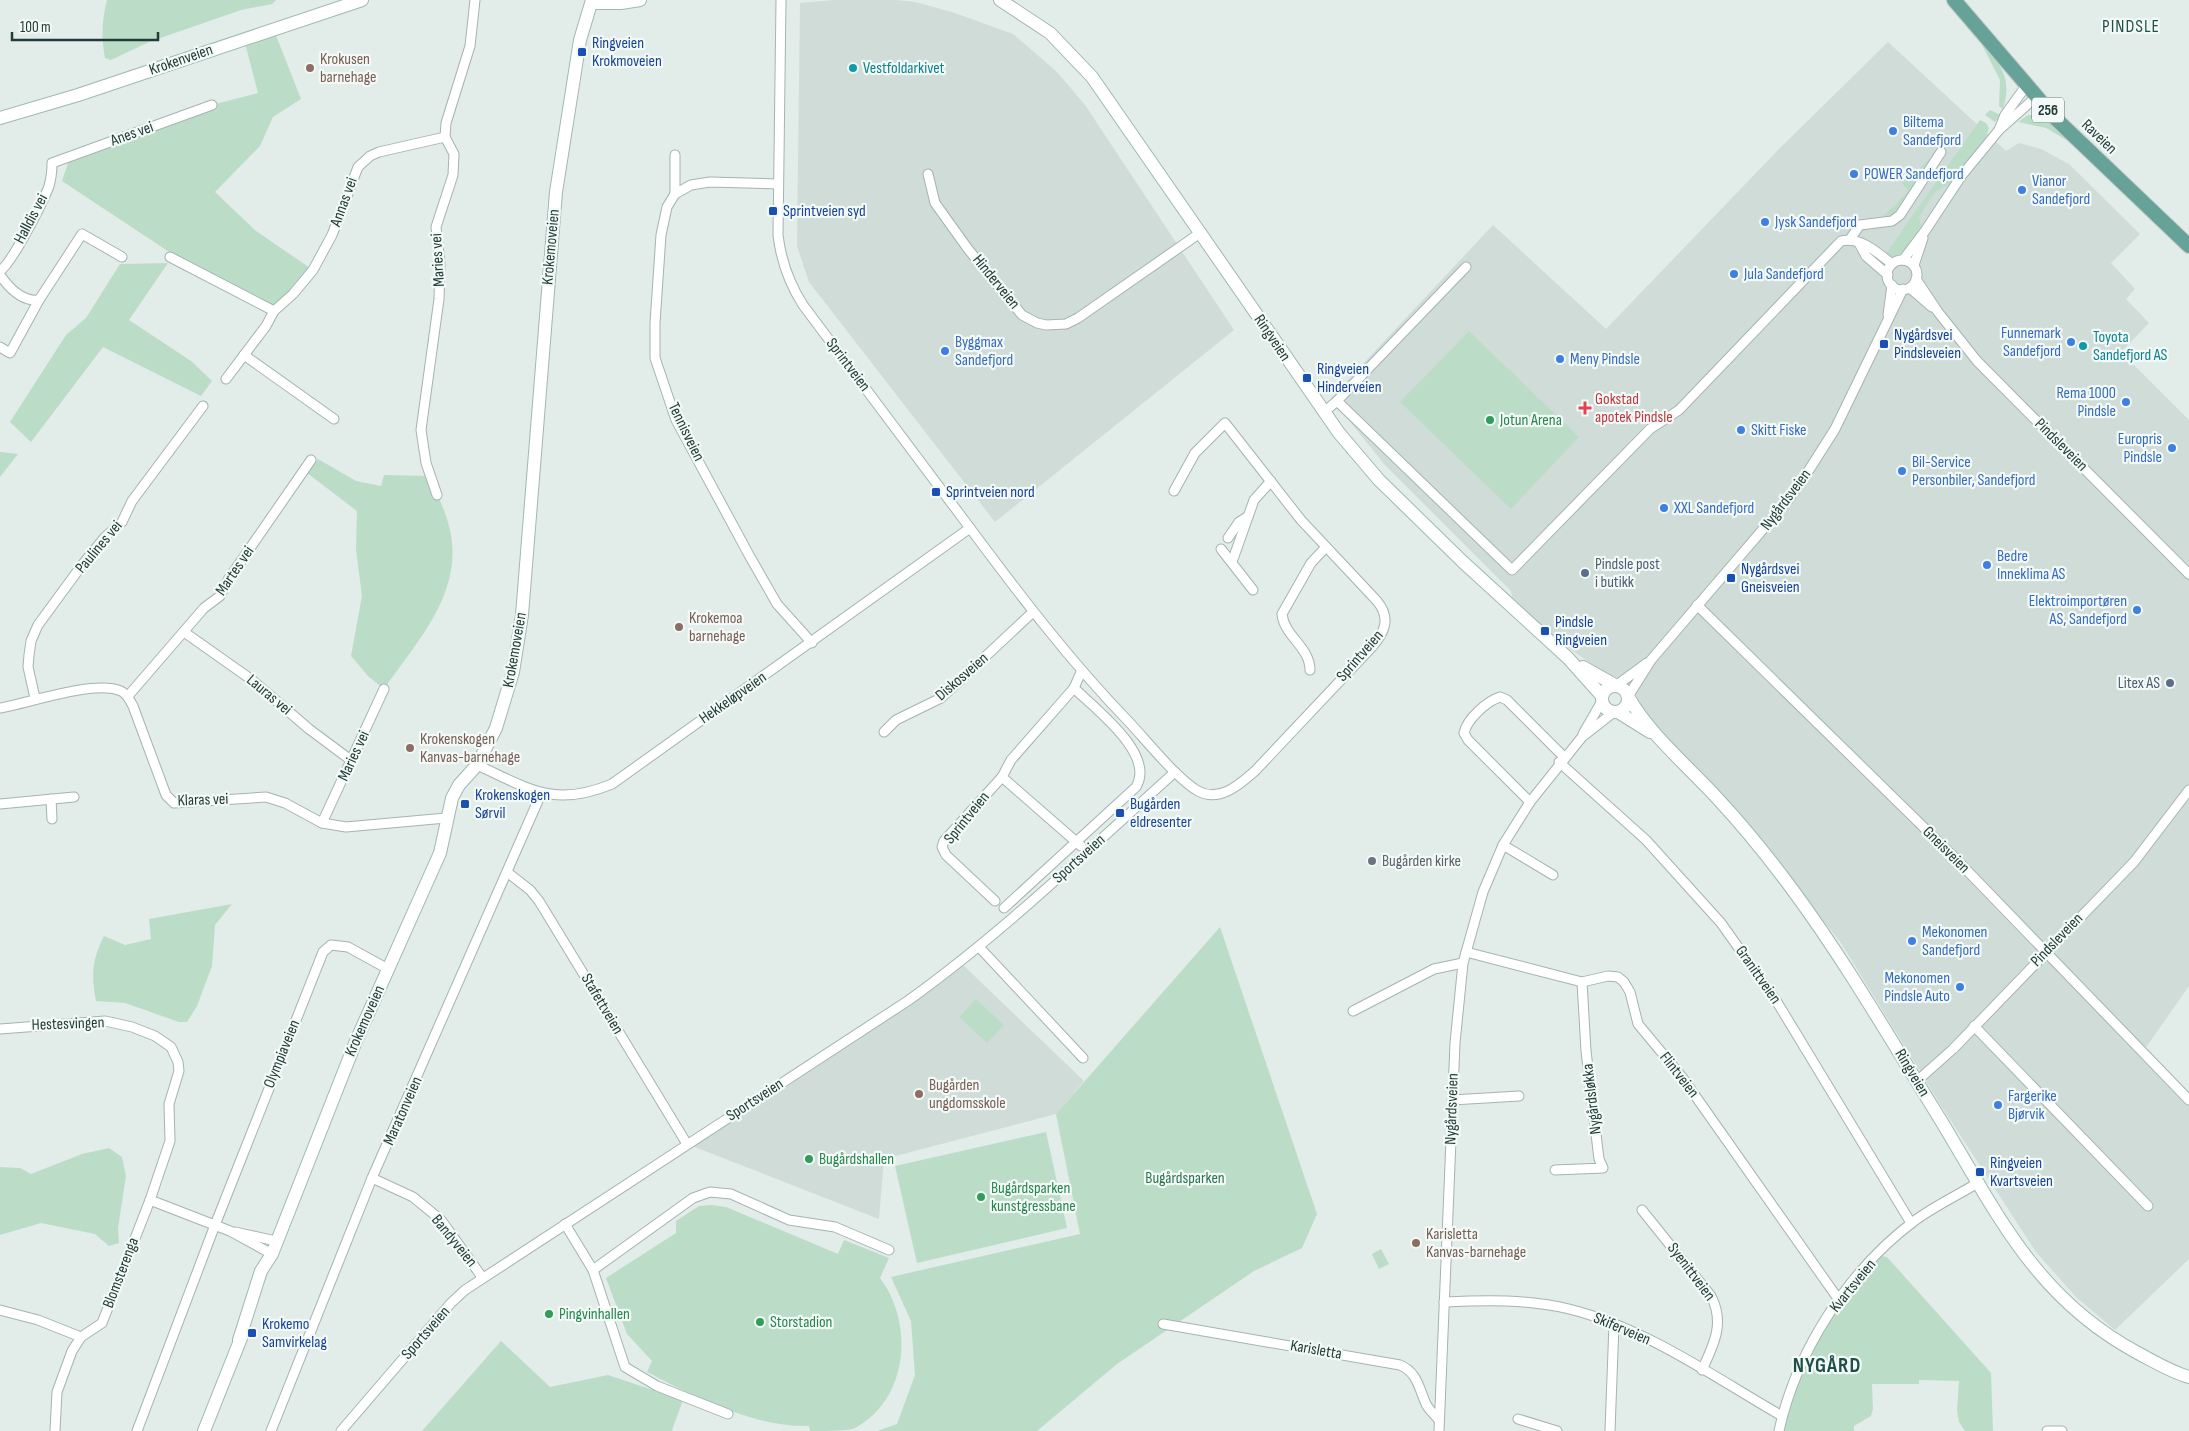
<svg xmlns="http://www.w3.org/2000/svg" width="2189" height="1431" font-family="'Sofia Sans Condensed',sans-serif">
<style>
.built{fill:#d0dcd8}
.green{fill:#bbddc8}
.lines{fill:none;stroke-linecap:round;stroke-linejoin:round}
.street-casing{stroke:#a5b4b1;stroke-width:11}
.secondary-casing{stroke:#a0b8b2;stroke-width:14}
.primary-casing{stroke:#c1c9c8;stroke-width:16}
.street{stroke:#fff;stroke-width:9}
.secondary{stroke:#fff;stroke-width:12}
.primary{stroke:#67a299;stroke-width:14}
.transit-dot{fill:#1a4fb4;stroke:#f3f9f6;stroke-width:2}
.education-dot{fill:#8d6e63;stroke:#f3f9f6;stroke-width:2}
.culture-dot{fill:#0f9aa8;stroke:#f3f9f6;stroke-width:2}
.shop-dot{fill:#3f7fe0;stroke:#f3f9f6;stroke-width:2}
.health-dot{fill:#e0444e;stroke:#f3f9f6;stroke-width:2}
.leisure-dot{fill:#2e9e5b;stroke:#f3f9f6;stroke-width:2}
.service-dot{fill:#5c6f8a;stroke:#f3f9f6;stroke-width:2}
.worship-dot{fill:#6b7280;stroke:#f3f9f6;stroke-width:2}
.labels{text-anchor:middle;dominant-baseline:central;stroke-width:4.5;stroke-linejoin:round;paint-order:stroke}
.shield{fill:#f3f9f6;stroke:#617572;stroke-width:1}
.shield-label{font-size:15px;font-weight:bold;fill:#223d39}
.transit-label{font-size:16px;fill:#164399;stroke:#f3f9f6;text-anchor:start}
.education-label{font-size:16px;fill:#785e54;stroke:#f3f9f6;text-anchor:start}
.street-label{font-size:16px;fill:#223d39;stroke:#f3f9f6}
.culture-label{font-size:16px;fill:#0d838f;stroke:#f3f9f6;text-anchor:start}
.shop-label{font-size:16px;fill:#366cbe;stroke:#f3f9f6;text-anchor:start}
.health-label{font-size:16px;fill:#be3a42;stroke:#f3f9f6;text-anchor:start}
.leisure-label{font-size:16px;fill:#27864d;stroke:#f3f9f6;text-anchor:start}
.service-label{font-size:16px;fill:#4e5e75;stroke:#f3f9f6;text-anchor:start}
.worship-label{font-size:16px;fill:#5b616d;stroke:#f3f9f6;text-anchor:start}
.park-label{font-size:16px;fill:#2c7450;stroke:#f3f9f6}
.neighbourhood-label{font-size:18px;letter-spacing:1px;fill:#1e5049;stroke:#f3f9f6}
.district-label{font-size:21px;font-weight:bold;letter-spacing:1px;fill:#1e5049;stroke:#f3f9f6}
</style>
<rect width="100%" height="100%" fill="#e2ece9"/>
<g class="built">
<polygon points="835,0 896,0 915,2 952,12 1013,34 1057,72 1085,105 1234,330 995,522 809,282 797,246 800,3"/>
<polygon points="1888,42 2006,151 2019,143 2041,149 2069,164 2140,234 2111,263 2135,289 2126,299 2149,323 2121,352 2189,420 2189,986 2142,1053 2189,1100 2189,1259 2115,1330 2076,1297 2036,1252 1940,1104 1841,943 1750,828 1642,711 1643,709 1633,689 1624,680 1602,672 1557,639 1512,597 1511,591 1384,464 1331,398 1493,225 1606,329 1779,149"/>
<polygon points="961,963 1084,1081 1056,1114 884,1159 879,1219 687,1144"/>
</g>
<g class="green">
<path d="M107,0h169l-4,4 -31,6 -92,32 -38,18 -6,-2c-4,-20 -3,-39 2,-58z"/>
<polygon points="275,33 301,99 273,117 260,146 215,192 256,231 313,270 274,311 216,283 62,181 70,157 212,105 258,93 245,43"/>
<path d="M1980,41c20,23 33,36 23,68l-4,-3 1,-26z"/>
<polygon points="1990,110 2001,115 1995,122 1985,115"/>
<path d="M2028,115c17,-1 30,14 40,26l-22,-13 -28,-6z"/>
<path d="M1980,120l6,3 3,5 -4,12 -36,44 -14,8 -16,25 2,9c-8,13 -17,36 -36,29z"/>
<path d="M1930,158c0,12 -32,58 -46,61l-2,-2 27,-26 -20,-21 4,-4 14,15z"/>
<polygon points="168,263 129,320 191,361 212,381 201,396 103,347 31,442 10,422 66,335 86,318 120,264"/>
<polygon points="1469,331 1579,437 1511,509 1400,402"/>
<polygon points="0,452 18,454 0,477"/>
<path d="M318,459l38,22 25,5 3,-11 45,1c8,18 17,36 21,54 14,63 -33,111 -66,159l-16,-13 -17,-20 11,-60 -6,-46 1,-39 -50,-38z"/>
<path d="M232,904l-17,21 -3,41 -15,40 -10,16h-8l-54,-19 -29,-2c-5,-26 -4,-41 8,-65l21,9 26,-6 -2,-20z"/>
<polygon points="1220,927 1317,1214 1302,1248 1254,1271 1117,1364 1037,1431 877,1431 897,1424 915,1375 911,1321 891,1277 1080,1234 1056,1114"/>
<polygon points="976,999 1004,1025 987,1043 959,1017"/>
<polygon points="1046,1132 1067,1228 917,1263 895,1166"/>
<polygon points="109,1148 122,1157 126,1176 118,1228 119,1243 109,1246 95,1234 41,1223 0,1235 0,1167 20,1168 31,1174 82,1154"/>
<path d="M712,1205l14,2 112,47 6,-14 45,18 -9,20c35,46 28,124 -27,151 -12,2 -30,2 -43,2l-1,-5c-54,2 -115,-30 -162,-54l5,-11 -25,-27 -21,-56 70,-45v-12l23,-15z"/>
<polygon points="1381,1249 1389,1264 1379,1269 1372,1254"/>
<path d="M1881,1256l6,1 104,116 2,58h-28l-6,-9 -2,-12 2,-29 -40,-1v4h-47l1,25 -2,7 -17,10v5h-72c22,-72 48,-120 99,-175z"/>
<polygon points="501,1341 550,1387 608,1375 683,1400 672,1430 673,1431 422,1431"/>
</g>
<g class="lines">
<defs>
<g id="street">
<path d="M781,0l-3,235c3,26 11,48 25,70 54,72 107,144 161,215 52,70 104,139 165,202 17,18 49,58 69,69 22,12 42,-7 57,-20l117,-124c13,-15 19,-29 5,-46l-76,-81 -76,-97 -30,30 -21,38"/>
<polyline points="1999,130 2005,115 2026,86"/>
<polyline points="928,174 935,203 968,249 1022,315 1037,323 1046,325 1066,324 1078,318 1200,233"/>
<polyline points="778,184 710,182 691,185 675,194 667,207 661,235 655,323 655,358 676,420 749,555 777,604 812,643"/>
<polyline points="675,194 675,155"/>
<polyline points="1850,239 1860,225 1892,221 1900,215 1941,152"/>
<polyline points="1859,243 1866,256 1888,275"/>
<polyline points="170,257 274,311"/>
<polyline points="1903,260 1925,231 1962,175 1999,130 2036,97"/>
<circle cx="1902" cy="275" r="15"/>
<polyline points="1914,265 1923,238"/>
<path d="M0,271c12,-8 43,-69 49,-85 2,-7 3,-15 3,-23l160,-58"/>
<path d="M0,275c9,13 22,27 39,25"/>
<polyline points="1916,279 1938,312 1977,361 2189,574"/>
<polyline points="1910,288 1932,307"/>
<polyline points="1888,315 1892,285"/>
<polyline points="0,347 10,353 39,300 82,234 122,257"/>
<polyline points="244,355 334,419"/>
<polyline points="226,379 266,326 274,311 293,294 313,270 332,235 358,167 370,156 379,152 445,137"/>
<polyline points="1337,401 1466,267"/>
<path d="M1324,412l13,-11 175,169 138,-141 29,-19 162,-169c20,-4 36,11 51,23"/>
<polyline points="437,495 426,463 421,430 439,299 440,264 436,227 453,175 454,154 445,137 446,123 470,46 475,0"/>
<polyline points="1228,538 1239,522 1247,517"/>
<polyline points="1221,549 1253,590"/>
<polyline points="1232,562 1254,500 1271,481"/>
<polyline points="1697,605 1955,858 2189,1100"/>
<polyline points="184,632 252,680 309,729 352,761"/>
<path d="M1310,670c0,-23 -26,-34 -28,-56l29,-51 15,-16"/>
<polyline points="1617,685 1647,663"/>
<polyline points="1629,695 1651,660 1788,500 1809,470 1835,429 1903,289"/>
<polyline points="128,696 204,608 220,596 228,580 311,460"/>
<polyline points="35,698 28,667 29,655 31,641 38,625 82,565 105,537 122,522 132,501 203,406"/>
<path d="M0,708c29,-5 91,-27 118,-18 8,2 11,9 15,16l33,89 8,8 92,-6 19,6 37,20 24,4 100,-9"/>
<polyline points="884,732 896,720 941,698 1033,612"/>
<polyline points="1583,734 1602,701"/>
<polyline points="1559,762 1646,840 1721,923 1777,1002 1911,1223"/>
<path d="M477,765c53,24 77,43 135,19l358,-256"/>
<polyline points="1002,777 1081,846"/>
<polyline points="51,799 52,819"/>
<path d="M1530,802l-62,-62 -4,-7c3,-14 23,-32 36,-36l7,3 57,57"/>
<polyline points="0,804 74,797"/>
<polyline points="322,823 384,689"/>
<polyline points="1503,845 1553,875"/>
<polyline points="507,872 530,890 539,901 687,1144"/>
<polyline points="995,901 946,855 942,847 944,841 1002,777 1011,760 1074,688 1081,672"/>
<path d="M1004,908l132,-121c20,-33 -41,-78 -62,-99"/>
<polyline points="980,948 1083,1058"/>
<polyline points="1466,952 1582,982 1608,976 1618,977 1624,982 1630,992 1638,1024 1682,1077 1839,1300"/>
<polyline points="1353,1011 1434,969 1463,963"/>
<polyline points="1974,1026 2148,1206"/>
<polyline points="0,1029 105,1021 132,1027 155,1036 171,1047 178,1062 179,1071 169,1104 170,1141 150,1200 230,1231 272,1254"/>
<polyline points="1917,1081 1953,1049 2134,862 2189,790"/>
<polyline points="1452,1100 1519,1096"/>
<polyline points="1555,1170 1603,1168 1599,1159 1586,1051 1582,982"/>
<polyline points="372,1178 413,1197 441,1220 482,1277"/>
<path d="M1642,1210l69,86c14,27 3,48 -9,74"/>
<polyline points="565,1224 593,1270 625,1367 657,1386 728,1414"/>
<polyline points="235,1232 276,1241"/>
<polyline points="593,1270 693,1198 710,1192 731,1194 789,1220 835,1227 889,1250"/>
<path d="M1444,1302c42,-2 84,-3 125,7 77,19 145,68 213,107"/>
<polyline points="0,1310 38,1320 81,1337"/>
<path d="M1163,1324l237,41c17,7 19,23 26,39 3,6 9,11 13,16"/>
<polyline points="1518,1419 1557,1431"/>
<polyline points="55,1431 57,1392 72,1351 81,1337 102,1323 150,1200"/>
<polyline points="137,1431 215,1225 323,952 331,945 348,947 388,969"/>
<polyline points="271,1431 372,1178 541,794"/>
<path d="M341,1431l110,-128 14,-13 444,-290c96,-69 179,-150 266,-228"/>
<polyline points="1439,1431 1455,1043 1463,963 1483,892 1503,845 1530,802 1582,737 1614,712"/>
<polyline points="1610,1431 1614,1324"/>
<path d="M1779,1431c17,-79 69,-160 134,-209 21,-16 44,-26 66,-40"/>
<polyline points="2047,1431 2062,1431"/>
</g>
<g id="secondary">
<polyline points="1000,0 1050,33 1092,77 1339,433 1379,480 1463,562 1568,658 1602,696"/>
<polyline points="592,3 621,3 640,0"/>
<polyline points="0,118 78,95 362,0"/>
<polyline points="1583,667 1615,685"/>
<circle cx="1615" cy="699" r="13"/>
<path d="M1629,698c23,39 59,68 89,101 26,28 51,59 74,90 54,73 100,153 148,230 57,94 95,178 196,233 17,9 35,20 53,25"/>
<polyline points="1618,712 1650,732"/>
<polyline points="239,1340 261,1271 272,1254 356,1041 440,853 452,798 459,785 477,765 496,728 513,672 522,615 556,192 580,40 592,0"/>
<polyline points="204,1431 243,1333"/>
</g>
<polyline id="primary" points="1954,0 2056,119 2189,246"/>
</defs>
<use href="#street" class="street-casing"/>
<use href="#secondary" class="secondary-casing"/>
<use href="#primary" class="primary-casing"/>
<use href="#street" class="street"/>
<use href="#secondary" class="secondary"/>
<use href="#primary" class="primary"/>
</g>
<g class="transit-dot">
<rect x="577" y="47" width="10" height="10" rx="2.5"/>
<rect x="768" y="206" width="10" height="10" rx="2.5"/>
<rect x="1879" y="339" width="10" height="10" rx="2.5"/>
<rect x="1302" y="373" width="10" height="10" rx="2.5"/>
<rect x="931" y="487" width="10" height="10" rx="2.5"/>
<rect x="1726" y="573" width="10" height="10" rx="2.5"/>
<rect x="1540" y="626" width="10" height="10" rx="2.5"/>
<rect x="460" y="799" width="10" height="10" rx="2.5"/>
<rect x="1115" y="808" width="10" height="10" rx="2.5"/>
<rect x="1975" y="1167" width="10" height="10" rx="2.5"/>
<rect x="247" y="1328" width="10" height="10" rx="2.5"/>
</g>
<g class="education-dot">
<circle cx="310" cy="68" r="5"/>
<circle cx="679" cy="627" r="5"/>
<circle cx="410" cy="748" r="5"/>
<circle cx="919" cy="1094" r="5"/>
<circle cx="1416" cy="1243" r="5"/>
</g>
<g class="culture-dot">
<circle cx="853" cy="68" r="5"/>
<circle cx="2083" cy="346" r="5"/>
</g>
<g class="shop-dot">
<circle cx="1893" cy="131" r="5"/>
<circle cx="1854" cy="174" r="5"/>
<circle cx="2022" cy="190" r="5"/>
<circle cx="1765" cy="222" r="5"/>
<circle cx="1734" cy="274" r="5"/>
<circle cx="2071" cy="342" r="5"/>
<circle cx="945" cy="351" r="5"/>
<circle cx="1560" cy="359" r="5"/>
<circle cx="2126" cy="402" r="5"/>
<circle cx="1741" cy="430" r="5"/>
<circle cx="2172" cy="448" r="5"/>
<circle cx="1902" cy="471" r="5"/>
<circle cx="1664" cy="508" r="5"/>
<circle cx="1987" cy="565" r="5"/>
<circle cx="2137" cy="610" r="5"/>
<circle cx="1912" cy="941" r="5"/>
<circle cx="1960" cy="987" r="5"/>
<circle cx="1998" cy="1105" r="5"/>
</g>
<path class="health-dot" d="M1582.5 400.5h5v5h5v5h-5v5h-5v-5h-5v-5h5z"/>
<g class="leisure-dot">
<circle cx="1490" cy="420" r="5"/>
<circle cx="809" cy="1159" r="5"/>
<circle cx="981" cy="1197" r="5"/>
<circle cx="549" cy="1314" r="5"/>
<circle cx="760" cy="1322" r="5"/>
</g>
<g class="service-dot">
<circle cx="1585" cy="573" r="5"/>
<circle cx="2170" cy="683" r="5"/>
</g>
<circle class="worship-dot" cx="1372" cy="861" r="5"/>
<g class="labels">
<rect class="shield" x="2032" y="97.5" width="32" height="25" rx="4"/>
<g class="shield-label">
<text x="2048" y="110">256</text>
</g>
<g class="transit-label">
<text x="592" y="43">Ringveien<tspan x="592" dy="18">Krokmoveien</tspan></text>
<text x="783" y="211">Sprintveien syd</text>
<text x="1894" y="335">Nygårdsvei<tspan x="1894" dy="18">Pindsleveien</tspan></text>
<text x="1317" y="369">Ringveien<tspan x="1317" dy="18">Hinderveien</tspan></text>
<text x="946" y="492">Sprintveien nord</text>
<text x="1741" y="569">Nygårdsvei<tspan x="1741" dy="18">Gneisveien</tspan></text>
<text x="1555" y="622">Pindsle<tspan x="1555" dy="18">Ringveien</tspan></text>
<text x="475" y="795">Krokenskogen<tspan x="475" dy="18">Sørvil</tspan></text>
<text x="1130" y="804">Bugården<tspan x="1130" dy="18">eldresenter</tspan></text>
<text x="1990" y="1163">Ringveien<tspan x="1990" dy="18">Kvartsveien</tspan></text>
<text x="262" y="1324">Krokemo<tspan x="262" dy="18">Samvirkelag</tspan></text>
</g>
<g class="education-label">
<text x="320" y="59">Krokusen<tspan x="320" dy="18">barnehage</tspan></text>
<text x="689" y="618">Krokemoa<tspan x="689" dy="18">barnehage</tspan></text>
<text x="420" y="739">Krokenskogen<tspan x="420" dy="18">Kanvas-barnehage</tspan></text>
<text x="929" y="1085">Bugården<tspan x="929" dy="18">ungdomsskole</tspan></text>
<text x="1426" y="1234">Karisletta<tspan x="1426" dy="18">Kanvas-barnehage</tspan></text>
</g>
<g class="street-label">
<text transform="translate(181 60) rotate(-19)">Krokenveien</text>
<text transform="translate(132 134) rotate(-20)">Anes vei</text>
<text transform="translate(2099 137) rotate(44)">Raveien</text>
<text transform="translate(344 202) rotate(-70)">Annas vei</text>
<text transform="translate(31 219) rotate(-62)">Halldis vei</text>
<text transform="translate(551 247) rotate(-85)">Krokemoveien</text>
<text transform="translate(438 260) rotate(-93)">Maries vei</text>
<text transform="translate(996 282) rotate(51)">Hinderveien</text>
<text transform="translate(1272 338) rotate(56)">Ringveien</text>
<text transform="translate(848 365) rotate(53)">Sprintveien</text>
<text transform="translate(686 432) rotate(64)">Tennisveien</text>
<text transform="translate(2061 445) rotate(45)">Pindsleveien</text>
<text transform="translate(1786 500) rotate(-53)">Nygårdsveien</text>
<text transform="translate(99 547) rotate(-50)">Paulines vei</text>
<text transform="translate(235 571) rotate(-56)">Martes vei</text>
<text transform="translate(515 650) rotate(-80)">Krokemoveien</text>
<text transform="translate(1360 656) rotate(-49)">Sprintveien</text>
<text transform="translate(962 677) rotate(-41)">Diskosveien</text>
<text transform="translate(269 695) rotate(40)">Lauras vei</text>
<text transform="translate(733 698) rotate(-35)">Hekkeløpveien</text>
<text transform="translate(354 756) rotate(-65)">Maries vei</text>
<text transform="translate(203 800) rotate(-2)">Klaras vei</text>
<text transform="translate(967 818) rotate(-51)">Sprintveien</text>
<text transform="translate(1946 850) rotate(45)">Gneisveien</text>
<text transform="translate(1079 859) rotate(-42)">Sportsveien</text>
<text transform="translate(2057 940) rotate(-46)">Pindsleveien</text>
<text transform="translate(1758 975) rotate(55)">Granittveien</text>
<text transform="translate(602 1004) rotate(59)">Stafettveien</text>
<text transform="translate(365 1021) rotate(-66)">Krokemoveien</text>
<text transform="translate(68 1024) rotate(-2)">Hestesvingen</text>
<text transform="translate(282 1054) rotate(-68)">Olympiaveien</text>
<text transform="translate(1912 1073) rotate(59)">Ringveien</text>
<text transform="translate(1679 1075) rotate(52)">Flintveien</text>
<text transform="translate(1592 1099) rotate(-97)">Nygårdsløkka</text>
<text transform="translate(755 1100) rotate(-33)">Sportsveien</text>
<text transform="translate(1452 1109) rotate(-88)">Nygårdsveien</text>
<text transform="translate(403 1111) rotate(-66)">Maratonveien</text>
<text transform="translate(454 1241) rotate(51)">Bandyveien</text>
<text transform="translate(1691 1272) rotate(53)">Syenittveien</text>
<text transform="translate(121 1273) rotate(-69)">Blomsterenga</text>
<text transform="translate(1853 1286) rotate(-51)">Kvartsveien</text>
<text transform="translate(1622 1329) rotate(23)">Skiferveien</text>
<text transform="translate(426 1333) rotate(-49)">Sportsveien</text>
<text transform="translate(1316 1350) rotate(10)">Karisletta</text>
</g>
<g class="culture-label">
<text x="863" y="68">Vestfoldarkivet</text>
<text x="2093" y="337">Toyota<tspan x="2093" dy="18">Sandefjord AS</tspan></text>
</g>
<g class="shop-label">
<text x="1903" y="122">Biltema<tspan x="1903" dy="18">Sandefjord</tspan></text>
<text x="1864" y="174">POWER Sandefjord</text>
<text x="2032" y="181">Vianor<tspan x="2032" dy="18">Sandefjord</tspan></text>
<text x="1775" y="222">Jysk Sandefjord</text>
<text x="1744" y="274">Jula Sandefjord</text>
<text x="2061" y="333" text-anchor="end">Funnemark<tspan x="2061" dy="18">Sandefjord</tspan></text>
<text x="955" y="342">Byggmax<tspan x="955" dy="18">Sandefjord</tspan></text>
<text x="1570" y="359">Meny Pindsle</text>
<text x="2116" y="393" text-anchor="end">Rema 1000<tspan x="2116" dy="18">Pindsle</tspan></text>
<text x="1751" y="430">Skitt Fiske</text>
<text x="2162" y="439" text-anchor="end">Europris<tspan x="2162" dy="18">Pindsle</tspan></text>
<text x="1912" y="462">Bil-Service<tspan x="1912" dy="18">Personbiler, Sandefjord</tspan></text>
<text x="1674" y="508">XXL Sandefjord</text>
<text x="1997" y="556">Bedre<tspan x="1997" dy="18">Inneklima AS</tspan></text>
<text x="2127" y="601" text-anchor="end">Elektroimportøren<tspan x="2127" dy="18">AS, Sandefjord</tspan></text>
<text x="1922" y="932">Mekonomen<tspan x="1922" dy="18">Sandefjord</tspan></text>
<text x="1950" y="978" text-anchor="end">Mekonomen<tspan x="1950" dy="18">Pindsle Auto</tspan></text>
<text x="2008" y="1096">Fargerike<tspan x="2008" dy="18">Bjørvik</tspan></text>
</g>
<g class="health-label">
<text x="1595" y="399">Gokstad<tspan x="1595" dy="18">apotek Pindsle</tspan></text>
</g>
<g class="leisure-label">
<text x="1500" y="420">Jotun Arena</text>
<text x="819" y="1159">Bugårdshallen</text>
<text x="991" y="1188">Bugårdsparken<tspan x="991" dy="18">kunstgressbane</tspan></text>
<text x="559" y="1314">Pingvinhallen</text>
<text x="770" y="1322">Storstadion</text>
</g>
<g class="service-label">
<text x="1595" y="564">Pindsle post<tspan x="1595" dy="18">i butikk</tspan></text>
<text x="2160" y="683" text-anchor="end">Litex AS</text>
</g>
<g class="worship-label">
<text x="1382" y="861">Bugården kirke</text>
</g>
<g class="park-label">
<text x="1185" y="1178">Bugårdsparken</text>
</g>
<g class="neighbourhood-label">
<text x="2131" y="26">PINDSLE</text>
</g>
<g class="district-label">
<text x="1827" y="1365">NYGÅRD</text>
</g>
</g>
<path d="M12 32v8h146v-8" fill="none" stroke="#223d39" stroke-width="2.5"/>
<text x="20" y="32" font-size="15" fill="#223d39" stroke="#f3f9f6" stroke-width="4" paint-order="stroke">100 m</text>
</svg>
